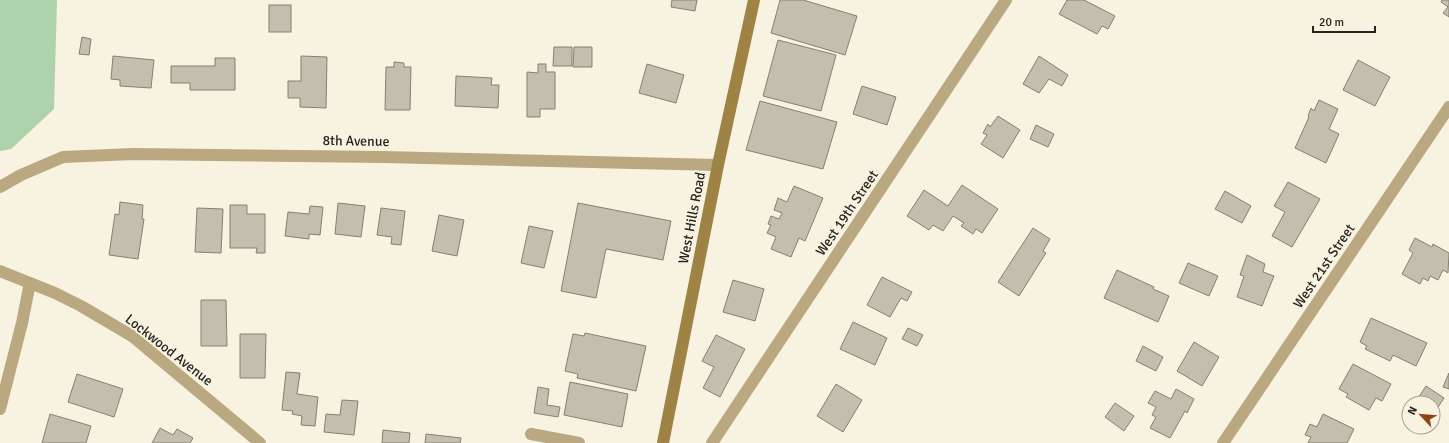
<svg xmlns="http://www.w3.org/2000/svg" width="1449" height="443" font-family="Signika,sans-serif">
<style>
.green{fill:#aed2ab}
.building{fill:#c3bead;stroke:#858071}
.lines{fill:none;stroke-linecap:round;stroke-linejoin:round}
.lane{stroke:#baa880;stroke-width:12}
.street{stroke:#baa880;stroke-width:12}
.secondary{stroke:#9f8345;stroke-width:12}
.labels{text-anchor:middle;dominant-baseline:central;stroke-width:4;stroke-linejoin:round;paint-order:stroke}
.street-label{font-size:14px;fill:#26241e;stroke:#f8f2e1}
</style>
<rect width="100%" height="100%" fill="#f8f2e1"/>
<polygon class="green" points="0,0 57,0 54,109 11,149 0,151"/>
<g class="building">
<polygon points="672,0 697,0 695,11 671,7"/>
<polygon points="780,0 803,0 857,16 845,55 771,33"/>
<polygon points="1067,0 1084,0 1115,16 1108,29 1102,26 1097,34 1059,14"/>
<polygon points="1442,0 1449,0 1449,17 1443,13 1448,7 1441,2"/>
<rect x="269" y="5" width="22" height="27"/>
<polygon points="82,37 91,39 89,55 79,54"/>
<polygon points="778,40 836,55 821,111 763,96"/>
<polygon points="554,47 572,47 572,66 553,66"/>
<polygon points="574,47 592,47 592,67 573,67"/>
<polygon points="113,56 154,60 151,88 120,86 120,80 111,79"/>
<polygon points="301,56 327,57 326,108 300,107 300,98 288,98 288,81 301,81"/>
<polygon points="1039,56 1068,75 1062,86 1049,79 1039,93 1023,84"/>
<polygon points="215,58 235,58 235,90 190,90 190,83 171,83 171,66 215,66"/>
<polygon points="1358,60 1390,77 1375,106 1343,90"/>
<polygon points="394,62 404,63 404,67 411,67 410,110 385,110 386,67 394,67"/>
<polygon points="538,64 546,64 546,72 555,72 555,109 540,109 540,117 527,117 527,72 538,73"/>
<polygon points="647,64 684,75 676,103 639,93"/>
<polygon points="456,76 492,78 491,85 499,85 498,108 455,106"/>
<polygon points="862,86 896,97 887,125 853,114"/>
<polygon points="1319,100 1338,109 1329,129 1339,134 1326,163 1295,148 1309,117 1308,116 1311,108 1314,111"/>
<polygon points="760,101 837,122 823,169 746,150"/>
<polygon points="998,116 1020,130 1003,158 981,144 987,135 983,133 988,124 990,127"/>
<polygon points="1036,125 1054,134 1048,147 1030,139"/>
<polygon points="1288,182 1320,199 1292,247 1272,236 1285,212 1274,206"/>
<polygon points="962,185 998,209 982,233 976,229 973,234 961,226 964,223 953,216 943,231 933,225 929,230 907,216 924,190 948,206"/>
<polygon points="794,186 823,198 805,241 799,238 791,257 771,249 776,237 767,233 771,225 768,224 771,216 779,219 782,213 774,210 778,198 787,202"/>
<polygon points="1225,191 1251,206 1242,223 1215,209"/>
<polygon points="120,202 143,205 142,219 144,219 138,259 109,255 115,214 119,215"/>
<polygon points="338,203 365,206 361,237 335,234"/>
<polygon points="578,203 671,221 663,260 606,249 596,298 561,291"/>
<polygon points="230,205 247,205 247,214 265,214 265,253 256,253 257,248 230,248"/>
<polygon points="310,206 323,207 320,235 309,234 309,239 285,236 288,212 309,214"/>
<polygon points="197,208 223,209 221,253 195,252"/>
<polygon points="381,208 405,211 401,245 391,244 392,237 377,235"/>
<polygon points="439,215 464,220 457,256 432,251"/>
<polygon points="529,226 553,231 544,268 521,263"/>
<polygon points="1033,228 1050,239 1043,251 1046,253 1019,296 998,282"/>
<polygon points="1415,238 1432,247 1433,244 1449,253 1448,273 1443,270 1438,280 1430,276 1428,281 1423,278 1420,284 1402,274 1413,253 1409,250"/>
<polygon points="1247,255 1265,264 1263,272 1274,276 1262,306 1237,297 1244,276 1240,275"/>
<polygon points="1188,263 1218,276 1209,296 1179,283"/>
<polygon points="1117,270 1154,287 1153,289 1169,296 1158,322 1104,298"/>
<polygon points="882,277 912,292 907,301 901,298 890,317 867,305"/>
<polygon points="733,280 764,289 755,321 723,312"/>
<polygon points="201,300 226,300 227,346 201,346"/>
<polygon points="1371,318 1427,343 1416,366 1393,355 1390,361 1365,349 1367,346 1360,342"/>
<polygon points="853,322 887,338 875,365 840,349"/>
<polygon points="908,328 923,335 917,346 902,339"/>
<polygon points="585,333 646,346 636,391 577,378 578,374 565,371 573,334 584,336"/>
<polygon points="240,334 266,334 265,378 240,378"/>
<polygon points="716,335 745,349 720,397 703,388 714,367 702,361"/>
<polygon points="1194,342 1219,357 1202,386 1177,371"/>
<polygon points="1143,346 1163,357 1156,371 1136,361"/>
<polygon points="1353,364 1391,384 1382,401 1376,398 1369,410 1346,397 1348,394 1339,389"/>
<polygon points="286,372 300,373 297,394 318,397 315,426 301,425 302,416 292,414 293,411 282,410"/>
<polygon points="1449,373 1449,389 1443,387"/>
<polygon points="77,374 123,389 114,417 68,402"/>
<polygon points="570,382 628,394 622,427 564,415"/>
<polygon points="836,384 862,400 843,432 817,416"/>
<polygon points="1426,386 1444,398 1433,415 1433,403 1415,403"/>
<polygon points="538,387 549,389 547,405 560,407 558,417 534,413"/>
<polygon points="1176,389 1194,399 1187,413 1185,411 1170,438 1150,428 1156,417 1152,415 1156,407 1148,403 1155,391 1171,399"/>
<polygon points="342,400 358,401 354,435 324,432 326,414 340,415"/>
<polygon points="1115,403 1134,416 1124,431 1105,417"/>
<polygon points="50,414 91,426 86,443 42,443"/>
<polygon points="1323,414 1354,429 1347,443 1308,443 1311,437 1305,435 1310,424 1317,427"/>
<polygon points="160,428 173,435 177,429 193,438 190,443 152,443"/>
<polygon points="383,430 410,433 409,443 382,443"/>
<polygon points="426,434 461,438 460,443 425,443"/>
</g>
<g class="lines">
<polyline class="lane" points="531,434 579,443"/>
<g class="street">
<polyline points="0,187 21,175 63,157 133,154 383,157 718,165"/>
<polyline points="0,271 55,293 81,306 132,336 260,443"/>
<polyline points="0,409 22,323 30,283"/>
<polyline points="712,443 1006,0"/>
<polyline points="1223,443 1449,107"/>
</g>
<polyline class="secondary" points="663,443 718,165 754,0"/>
</g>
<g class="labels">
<g class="street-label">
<text transform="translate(356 141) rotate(1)">8th Avenue</text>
<text transform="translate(847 213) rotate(-56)">West 19th Street</text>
<text transform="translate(692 218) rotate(-79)">West Hills Road</text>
<text transform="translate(1324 266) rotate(-56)">West 21st Street</text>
<text transform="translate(169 350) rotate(38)">Lockwood Avenue</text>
</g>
</g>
<g transform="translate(1421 415) rotate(296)"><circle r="19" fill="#f8f2e1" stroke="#a4a093"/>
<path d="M0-3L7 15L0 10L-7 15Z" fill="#8b4918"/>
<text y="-6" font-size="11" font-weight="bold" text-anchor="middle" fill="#26241e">N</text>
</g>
<path d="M1313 26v6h62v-6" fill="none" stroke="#26241e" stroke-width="2"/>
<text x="1319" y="26" font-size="12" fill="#26241e" stroke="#f8f2e1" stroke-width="3" paint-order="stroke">20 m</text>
</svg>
